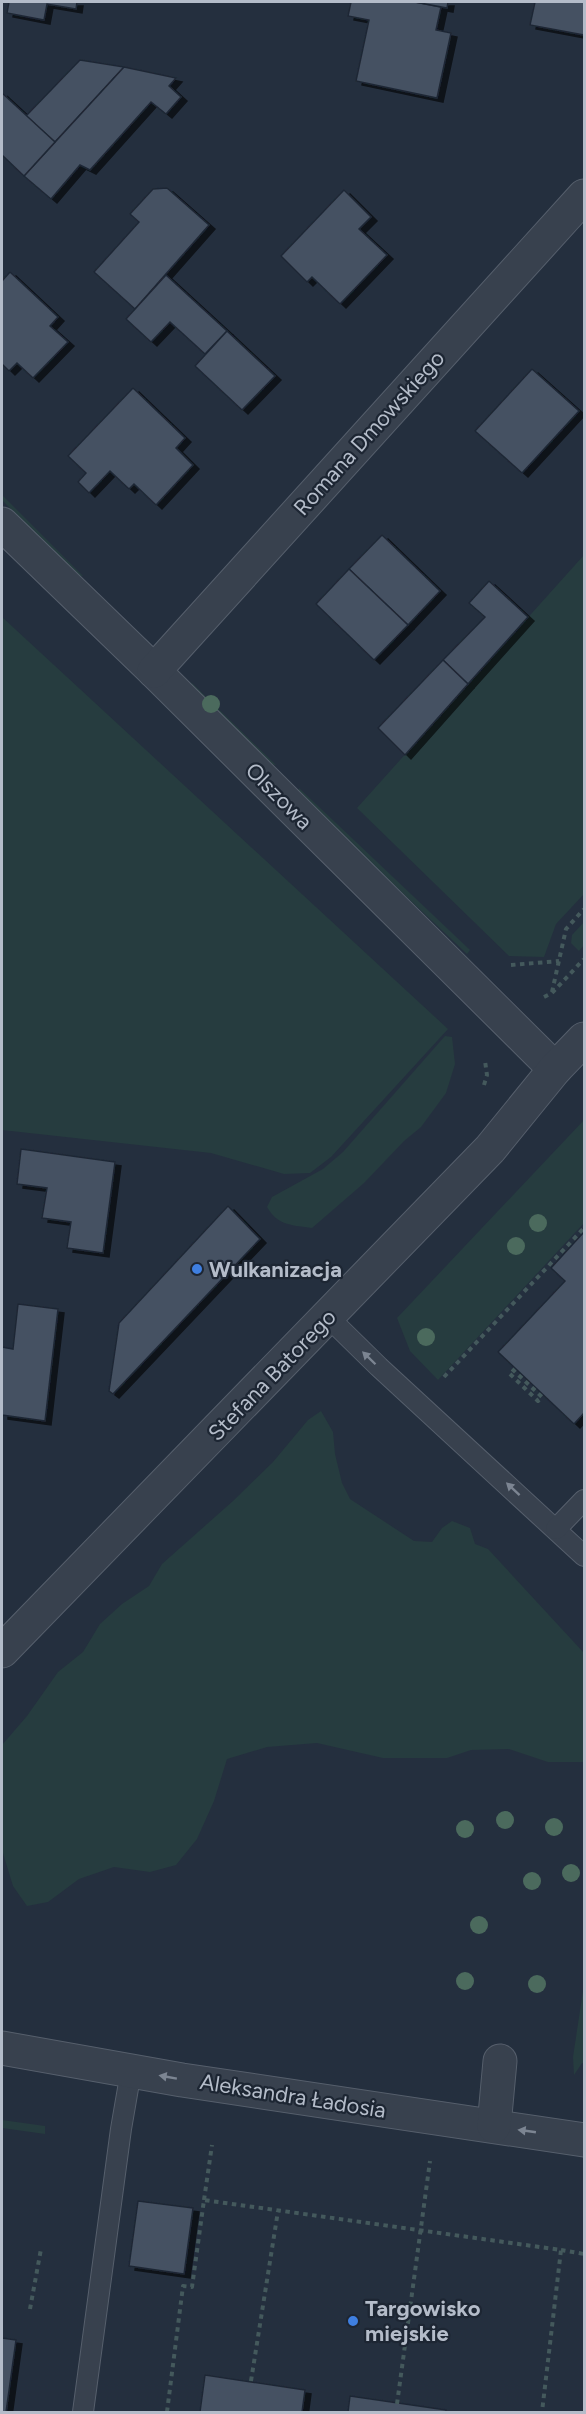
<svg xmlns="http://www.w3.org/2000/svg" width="586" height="2414" font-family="Figtree,sans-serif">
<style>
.green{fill:#263c3f}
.building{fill:#455162;stroke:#1f2835;stroke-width:1.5;filter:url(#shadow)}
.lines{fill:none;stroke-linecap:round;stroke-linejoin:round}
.service-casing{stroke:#565f6c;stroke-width:22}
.minor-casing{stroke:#565f6c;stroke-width:35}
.tertiary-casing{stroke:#565f6c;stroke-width:35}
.path{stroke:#44595c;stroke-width:4;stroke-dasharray:4.5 4.5;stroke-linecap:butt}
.service{stroke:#38414e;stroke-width:20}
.minor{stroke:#38414e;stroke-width:33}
.tertiary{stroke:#38414e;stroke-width:33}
.tree{fill:#4b6a5d}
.oneway{fill:#7c8592}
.shop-dot{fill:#3f7fe0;stroke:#1d2633;stroke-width:2}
.labels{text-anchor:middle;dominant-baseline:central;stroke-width:4.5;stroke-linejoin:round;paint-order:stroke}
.street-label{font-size:22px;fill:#b4bcc9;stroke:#1d2633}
.poi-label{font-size:22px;font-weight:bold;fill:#b4bcc9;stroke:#1d2633;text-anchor:start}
</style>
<defs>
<filter id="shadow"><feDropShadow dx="6" dy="4" stdDeviation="0" flood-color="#0009"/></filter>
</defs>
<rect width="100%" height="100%" fill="#242f3e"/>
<g class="green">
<polygon points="2,495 83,576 76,575 2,500"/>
<polygon points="584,555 584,894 556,924 544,957 509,956 357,808"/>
<polygon points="2,617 448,1029 331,1157 310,1173 284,1174 211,1153 2,1130"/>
<polygon points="191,682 276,765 270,764 195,691"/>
<polygon points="299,788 470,950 467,954 298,794"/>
<polygon points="584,922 584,945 579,951 571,943 572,935"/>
<path d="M445,1036l7,1 3,27 -9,29 -25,34 -17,14 -40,42 -52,45c-20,-3 -34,-2 -45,-21l5,-10 51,-28 20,-17z"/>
<polygon points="584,1120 584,1223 438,1380 410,1351 397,1318"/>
<polygon points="321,1411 333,1432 335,1454 342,1483 350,1499 414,1541 432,1542 442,1528 452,1521 470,1528 475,1544 488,1549 584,1653 584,1762 548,1762 509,1749 471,1750 447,1758 383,1758 317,1743 267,1747 227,1759 214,1801 197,1839 176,1865 150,1872 114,1867 79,1879 48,1902 27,1906 13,1886 2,1850 2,1745 27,1716 58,1672 83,1652 100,1624 122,1604 149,1586 162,1564 233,1501 273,1462 308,1420"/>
<polygon points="584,1984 584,2063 582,2063 574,2075 573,2057"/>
<polygon points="2,2120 45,2126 45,2134 2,2128"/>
</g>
<g class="building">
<polygon points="9,2 77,2 76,9 47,4 44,20 7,13"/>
<polygon points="351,2 415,2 441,7 436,30 451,33 437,98 356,81 369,20 348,16"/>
<polygon points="415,2 448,2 447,8"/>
<polygon points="535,2 584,2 584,35 530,25"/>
<polygon points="80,60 124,67 55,142 26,116"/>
<polygon points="124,67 176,78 169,86 181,97 166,114 151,102 90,170 80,165 51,199 24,176"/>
<polygon points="2,93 55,142 24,176 2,155"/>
<polygon points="167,188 209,225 135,309 94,272 139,222 130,214 153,189"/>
<polygon points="344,190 371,217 359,229 387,255 340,304 312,277 307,282 281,256"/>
<polygon points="10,272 58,317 50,326 68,342 33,378 17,363 9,371 2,364 2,281"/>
<polygon points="166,275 227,331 205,354 170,322 151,342 126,319"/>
<polygon points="227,331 275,376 242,410 195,366"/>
<polygon points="532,369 579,411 522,473 475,431"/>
<polygon points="133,388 185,438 176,448 193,465 156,505 134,484 129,489 110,471 89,493 78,482 86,473 68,456"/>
<polygon points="382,535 440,591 408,625 349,569"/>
<polygon points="349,569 408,625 374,660 316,604"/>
<polygon points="489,581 528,617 468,684 443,660 485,617 469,603"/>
<polygon points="443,660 468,684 405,755 378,728"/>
<polygon points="21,1149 115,1162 103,1253 67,1248 71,1222 42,1218 47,1188 17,1184"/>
<polygon points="228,1206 260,1239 113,1394 109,1391 119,1323"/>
<polygon points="584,1232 584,1413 574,1424 498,1352 565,1281 551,1268"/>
<polygon points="18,1304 58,1309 45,1421 2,1415 2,1347 13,1349"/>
<polygon points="138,2201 193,2208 184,2274 129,2266"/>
<polygon points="2,2338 16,2340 6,2412 2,2412"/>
<polygon points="205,2375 305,2390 302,2412 200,2412"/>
<polygon points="350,2396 446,2410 446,2412 348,2412"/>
</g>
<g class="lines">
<defs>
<g id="service">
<polyline points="328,1317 379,1367 584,1556"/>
<polyline points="556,1529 584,1500"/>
<polyline points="83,2412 121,2129 131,2071"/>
</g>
<g id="minor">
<polyline points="2,524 154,671 555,1069"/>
<polyline points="154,671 584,196"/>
<polyline points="2,2048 182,2080 584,2140"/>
<polyline points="494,2126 500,2061"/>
</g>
<polyline id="tertiary" points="2,1651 490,1149 555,1069 584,1039"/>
</defs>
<use href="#service" class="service-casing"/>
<use href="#minor" class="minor-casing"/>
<use href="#tertiary" class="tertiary-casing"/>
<g class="path">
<polyline points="511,965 559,961"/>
<polyline points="552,992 566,929 584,909"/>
<polyline points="544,997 552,993 584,959"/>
<polyline points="484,1085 487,1075 485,1061"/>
<polyline points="510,1374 538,1401 542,1397 512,1369 514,1367"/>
<polyline points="444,1377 584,1228"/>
<polyline points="204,2200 212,2145"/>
<polyline points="561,2250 584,2254"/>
<polyline points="30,2309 41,2249"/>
<polyline points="251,2381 278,2211"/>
<polyline points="397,2404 430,2161"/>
<polyline points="167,2412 183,2286 192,2287 204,2200 561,2250 542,2412"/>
</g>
<use href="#service" class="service"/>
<use href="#minor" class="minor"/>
<use href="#tertiary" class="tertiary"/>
</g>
<g class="tree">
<circle cx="211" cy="704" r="9"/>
<circle cx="538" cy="1223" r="9"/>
<circle cx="516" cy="1246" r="9"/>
<circle cx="426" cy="1337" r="9"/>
<circle cx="505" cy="1820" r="9"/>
<circle cx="554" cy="1827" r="9"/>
<circle cx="465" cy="1829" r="9"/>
<circle cx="571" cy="1873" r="9"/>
<circle cx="532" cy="1881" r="9"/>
<circle cx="479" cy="1925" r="9"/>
<circle cx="465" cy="1981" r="9"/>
<circle cx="537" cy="1984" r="9"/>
</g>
<defs><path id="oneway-solid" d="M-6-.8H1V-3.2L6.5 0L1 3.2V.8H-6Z" transform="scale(1.5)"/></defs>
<g class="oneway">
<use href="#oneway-solid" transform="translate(369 1358) rotate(-136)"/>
<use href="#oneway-solid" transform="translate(513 1489) rotate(-137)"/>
<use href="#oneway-solid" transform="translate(168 2077) rotate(-170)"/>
<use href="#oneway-solid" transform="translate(527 2131) rotate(-172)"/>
</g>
<g class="shop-dot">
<circle cx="197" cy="1269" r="6"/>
<circle cx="353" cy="2321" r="6"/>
</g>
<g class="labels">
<g class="street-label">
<text transform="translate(369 433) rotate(-48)">Romana Dmowskiego</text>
<text transform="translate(279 796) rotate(45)">Olszowa</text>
<text transform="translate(272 1375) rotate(-46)">Stefana Batorego</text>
<text transform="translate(293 2096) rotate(9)">Aleksandra Ładosia</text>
</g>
<g class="poi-label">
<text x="209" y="1269">Wulkanizacja</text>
<text x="365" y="2308">Targowisko<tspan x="365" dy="25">miejskie</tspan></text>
</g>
</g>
<rect width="586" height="2414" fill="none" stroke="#b4bcc9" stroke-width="6"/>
</svg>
